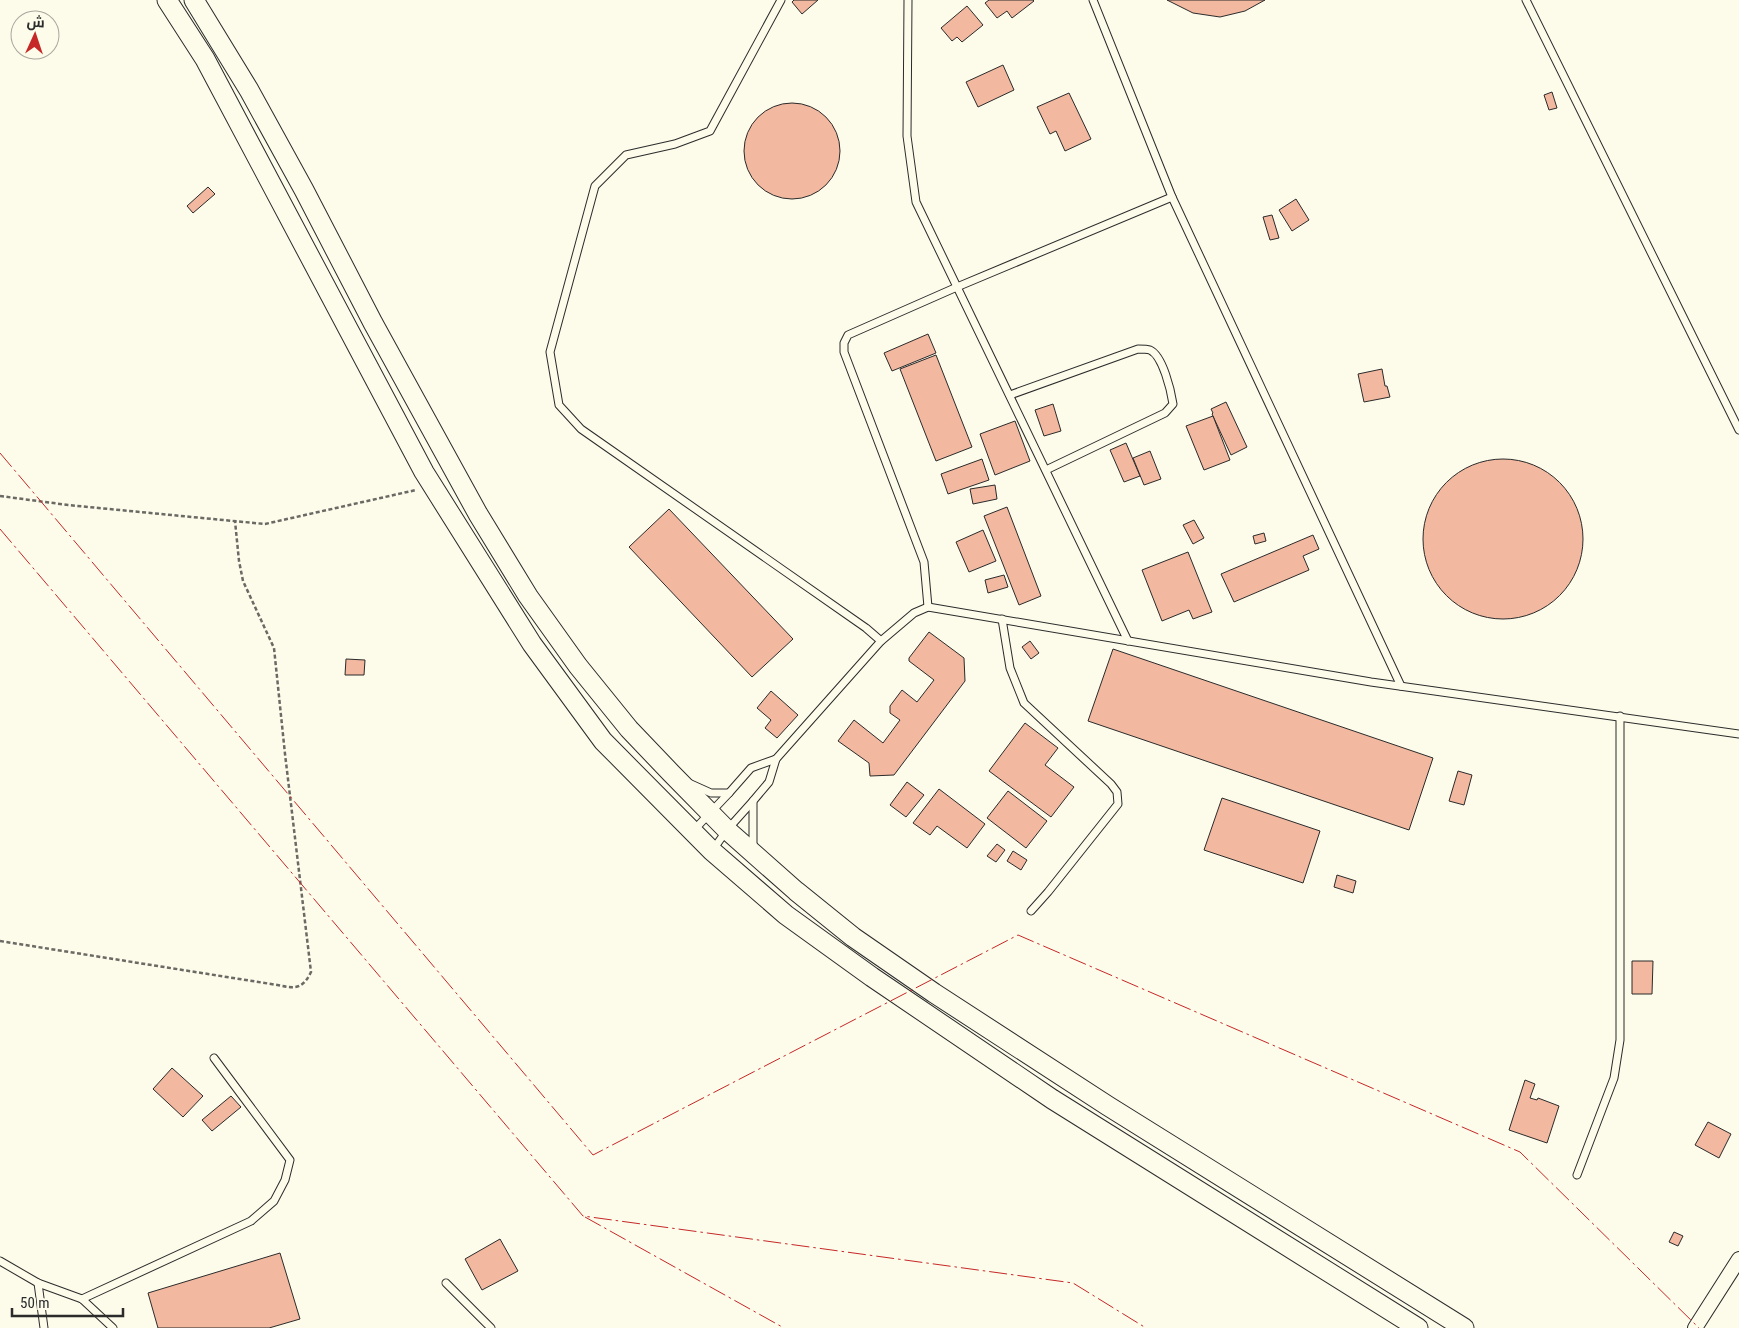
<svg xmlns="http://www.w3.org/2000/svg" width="1739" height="1328" font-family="'Roboto Condensed',Cairo,sans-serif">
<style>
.building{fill:#f2b8a0;stroke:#2b2b2b}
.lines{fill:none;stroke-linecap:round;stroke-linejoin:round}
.lane-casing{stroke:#2b2b2b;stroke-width:9}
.street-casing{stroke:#2b2b2b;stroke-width:16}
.secondary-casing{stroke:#2b2b2b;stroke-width:21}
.path{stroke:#6a6964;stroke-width:2.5;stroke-dasharray:4 2.5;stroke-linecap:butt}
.lane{stroke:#fdfbea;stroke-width:7}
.street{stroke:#fdfbea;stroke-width:14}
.secondary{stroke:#fdfbea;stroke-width:19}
.power{stroke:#c62828;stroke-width:1;stroke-dasharray:18 4 2.5 4;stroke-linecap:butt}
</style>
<rect width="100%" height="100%" fill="#fdfbea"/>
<g class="building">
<polygon points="794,0 818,0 802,14 792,2"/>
<polygon points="989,0 1033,0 1034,1 1012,18 1007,11 997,18 985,3"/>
<polygon points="1167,0 1265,0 1245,11 1220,17 1193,13"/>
<polygon points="967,6 983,25 962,42 957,37 952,41 941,28"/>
<polygon points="1003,65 1014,90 978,107 966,82"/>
<polygon points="1552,92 1557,108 1549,110 1544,95"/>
<polygon points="1069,93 1091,139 1065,151 1056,131 1050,134 1037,107"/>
<circle cx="792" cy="151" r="48"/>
<polygon points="208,187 215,194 193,213 187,206"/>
<polygon points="1296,199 1309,220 1292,231 1279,210"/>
<polygon points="1272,215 1279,238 1270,240 1263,217"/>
<polygon points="928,334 936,353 892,371 884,353"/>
<polygon points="936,355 972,447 936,461 900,369"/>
<polygon points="1382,369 1385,386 1387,386 1390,397 1364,402 1358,374"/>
<polygon points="1226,402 1247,447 1231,455 1212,414 1213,413 1211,409"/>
<polygon points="1053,404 1061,431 1044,436 1035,410"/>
<polygon points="1213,416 1230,460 1204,470 1186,426"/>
<polygon points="1015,421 1030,461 995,475 980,434"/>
<polygon points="1126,443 1140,476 1124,482 1110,450"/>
<polygon points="1150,451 1161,479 1144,485 1133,458"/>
<polygon points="982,459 989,480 948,494 941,474"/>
<circle cx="1503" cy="539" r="80"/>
<polygon points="995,485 997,499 973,504 970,489"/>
<polygon points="1007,507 1041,596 1019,605 984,516"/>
<polygon points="669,509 793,639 752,677 629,547"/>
<polygon points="1194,520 1204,538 1193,544 1183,525"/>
<polygon points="983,530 996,561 969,572 956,542"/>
<polygon points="1264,533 1266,541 1255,544 1253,536"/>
<polygon points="1313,535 1319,549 1303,556 1309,570 1234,602 1221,574"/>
<polygon points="1188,552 1212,612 1193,619 1189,610 1162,621 1142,570"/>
<polygon points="1004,575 1008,587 988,593 985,580"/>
<polygon points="929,632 964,658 965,681 894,775 870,776 869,763 838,741 854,720 883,743 900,720 890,713 890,706 902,690 917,702 934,680 909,661 909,658"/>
<polygon points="1030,641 1039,653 1031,659 1022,647"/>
<polygon points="1113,649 1433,758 1409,830 1088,721"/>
<polygon points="346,659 365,660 364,675 345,675"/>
<polygon points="771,691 798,715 777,738 765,728 771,720 757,708"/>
<polygon points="1025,723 1058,748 1045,765 1074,787 1051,817 989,771"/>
<polygon points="1458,771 1472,775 1464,805 1449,801"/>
<polygon points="907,782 924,795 906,817 890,805"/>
<polygon points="939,789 985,824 967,848 937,826 930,835 913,823"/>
<polygon points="1008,791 1047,821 1026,848 987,818"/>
<polygon points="1222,798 1320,831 1303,883 1204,850"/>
<polygon points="997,844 1005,850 996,862 987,856"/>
<polygon points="1013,851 1027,860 1021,870 1007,861"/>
<polygon points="1337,875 1356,881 1353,893 1334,887"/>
<polygon points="1632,961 1653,961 1652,994 1632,994"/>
<polygon points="172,1068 203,1096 183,1117 153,1089"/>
<polygon points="1525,1080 1535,1084 1530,1098 1537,1100 1538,1098 1559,1106 1547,1143 1509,1130"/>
<polygon points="231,1096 241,1107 212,1131 202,1120"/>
<polygon points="1708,1122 1731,1134 1719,1158 1695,1145"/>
<polygon points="1674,1232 1683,1236 1678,1246 1669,1242"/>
<polygon points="500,1239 518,1271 482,1290 465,1259"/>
<polygon points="280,1253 300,1319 269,1328 158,1328 148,1293"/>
</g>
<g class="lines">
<defs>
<g id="lane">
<polyline points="781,0 710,131 675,144 626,155 595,186 550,352 559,405 581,429 866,628 881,641"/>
<polyline points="908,0 907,136 916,202 1128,641"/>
<polyline points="1093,0 1172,197 1401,686"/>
<polyline points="1526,0 1739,430"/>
<path d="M1010,395l128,-46c4,0 9,0 12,1 13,6 21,41 23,54l-8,9 -119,57"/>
<polyline points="928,607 924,562 844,352 844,343 848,335 957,287 1172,197"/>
<polyline points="1002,619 1010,668 1024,703 1111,784 1117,792 1118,804 1048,892 1031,911"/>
<polyline points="691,784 711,793 729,793 751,768 776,759"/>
<polyline points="693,831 729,793"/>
<polyline points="753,849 753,801 769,782 776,759 881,641 914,613 928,607 1371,682 1739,734"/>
<polyline points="712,851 727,830 753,801"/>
<polyline points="1577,1175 1614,1078 1620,1040 1620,716"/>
<polyline points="0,1261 38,1283 82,1299 113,1328"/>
<polyline points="38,1283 44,1328"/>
<polyline points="446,1283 491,1328"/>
<polyline points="82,1299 251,1221 274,1201 285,1180 290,1160 214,1058"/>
</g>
<polyline id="street" points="1695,1328 1739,1259"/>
<g id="secondary">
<polyline points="167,0 205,59 424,472 532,644 603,741 712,851 786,915 872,977 1052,1099 1418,1328"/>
<polyline points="194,0 249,90 304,190 373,323 478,514 528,596 578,666 629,729 671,773 727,830 796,891 853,937 934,993 1108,1106 1464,1328"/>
</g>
</defs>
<use href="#lane" class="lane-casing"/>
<use href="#street" class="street-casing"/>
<use href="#secondary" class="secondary-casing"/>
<g class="path">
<polyline points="0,496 68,505 265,524 416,490"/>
<path d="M0,941l271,43c20,3 30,9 40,-12l-26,-218 -11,-106 -31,-67 -4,-20 -4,-40"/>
</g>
<use href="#lane" class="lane"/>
<use href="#street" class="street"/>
<use href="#secondary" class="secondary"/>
<g class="power">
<polyline points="0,453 593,1155 1018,935 1520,1152 1699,1328"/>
<polyline points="0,529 583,1216 1073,1283 1146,1328"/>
<polyline points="585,1217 784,1328"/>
</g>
</g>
<g transform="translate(35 35) rotate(3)"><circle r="24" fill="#fdfbea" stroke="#a9a89e"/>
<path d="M0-4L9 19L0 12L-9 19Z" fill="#c62828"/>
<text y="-8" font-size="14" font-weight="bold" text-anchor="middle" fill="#2b2b2b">ش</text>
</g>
<path d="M12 1308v8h111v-8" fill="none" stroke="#2b2b2b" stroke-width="2.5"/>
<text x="20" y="1308" font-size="15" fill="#2b2b2b" stroke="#fdfbea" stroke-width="4" paint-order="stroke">50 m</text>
</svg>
